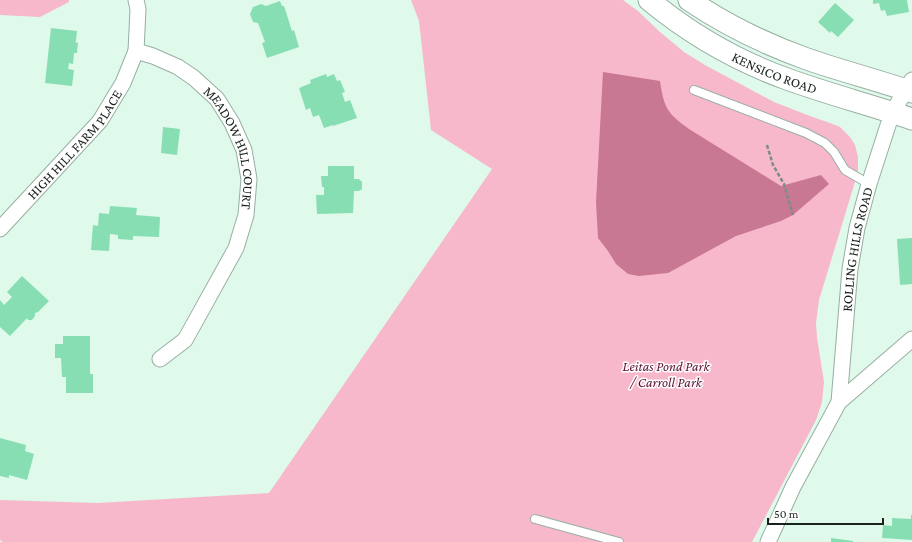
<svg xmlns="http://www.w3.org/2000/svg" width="912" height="542" font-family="'Crimson Pro',serif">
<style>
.green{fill:#f8b8cb}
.water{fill:#c87892}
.building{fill:#88deb3}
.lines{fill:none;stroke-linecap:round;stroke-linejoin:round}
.lane-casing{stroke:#97afa2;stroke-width:10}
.street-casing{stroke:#97afa2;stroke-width:17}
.secondary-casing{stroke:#97afa2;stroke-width:23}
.path{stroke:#7c8e84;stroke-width:2.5;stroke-dasharray:4 2;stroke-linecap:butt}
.lane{stroke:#fff;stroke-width:8}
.street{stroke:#fff;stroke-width:15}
.secondary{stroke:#fff;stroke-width:21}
.labels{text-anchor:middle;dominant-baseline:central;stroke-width:3;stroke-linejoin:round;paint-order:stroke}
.street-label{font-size:14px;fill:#19221d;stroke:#fff}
.park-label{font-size:14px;font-style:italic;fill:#5a1130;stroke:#fff}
</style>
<rect width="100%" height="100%" fill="#dff9eb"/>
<g class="green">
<polygon points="0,0 69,0 69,2 40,17 0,15"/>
<polygon points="411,0 623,0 638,11 660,32 684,52 705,65 774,102 810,116 830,123 840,127 850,137 855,145 858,157 858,172 819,300 816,323 817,338 824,382 822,402 816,420 752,542 3,542 0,540 0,500 98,503 269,493 492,169 431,130 419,21"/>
</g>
<path class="water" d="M603,72l57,9c4,27 7,32 29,48l92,57 40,-11 8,9 -36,31 -12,6 -45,15 -68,37 -29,3 -11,-2 -12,-10 -8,-13 -10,-13 -2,-36z"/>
<g class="building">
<polygon points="873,0 907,0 909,12 887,16 885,10 881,11 879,3 873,4"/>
<polygon points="280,1 282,6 284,6 292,31 294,30 299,47 267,58 262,43 265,42 258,23 253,22 250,14 253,7 261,4 266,6"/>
<polygon points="835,3 854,20 838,37 831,31 830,33 818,22"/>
<polygon points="51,28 77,31 76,41 75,42 78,43 77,53 74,53 73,64 69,63 68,69 74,70 72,86 45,83"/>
<polygon points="326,74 327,77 334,74 337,81 340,80 345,92 342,93 345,102 350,100 357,118 333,126 333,125 324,128 319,115 313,117 310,108 306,110 299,88 311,83 310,80"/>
<polygon points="163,127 180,129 177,155 161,153"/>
<polygon points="328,166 354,166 354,179 359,179 362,182 362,189 359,191 354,191 353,213 317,214 316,195 324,195 324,187 322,187 321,176 328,176"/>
<polygon points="110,206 137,208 136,215 160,217 159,237 133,236 133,240 118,239 118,235 110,234 109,251 91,250 93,225 98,226 99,213 109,214"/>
<polygon points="912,238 912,284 900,285 897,239"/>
<polygon points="22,276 49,301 38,312 35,313 35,316 32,320 28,320 27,318 10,336 0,327 0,300 4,305 12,297 7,292"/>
<polygon points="63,336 90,336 90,374 93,374 93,393 66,393 66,377 62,377 61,358 55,358 55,344 63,344"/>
<polygon points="0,438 26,445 25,451 34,454 27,480 9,475 9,478 0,476"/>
<polygon points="911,515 912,515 912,540 882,538 883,525 892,526 892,518 911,519"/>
<polygon points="831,538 853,541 853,542 831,542"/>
</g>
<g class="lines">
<defs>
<g id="lane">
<polyline points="694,90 806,133 825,143 834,152 845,170 869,184"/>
<polyline points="535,519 619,542"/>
</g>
<g id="street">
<path id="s1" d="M136,51l17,5 25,11 16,11 23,21 15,24 12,27 5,29 -3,36 -10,33 -51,92 -25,19"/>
<path id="s2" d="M0,229l100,-108 23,-38 13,-32 2,-42 -2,-9"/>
<path id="s3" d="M839,402l11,-133 7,-41 12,-44 23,-71 20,-33"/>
<polyline points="768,542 793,487 839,402 912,339"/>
</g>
<g id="secondary">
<path id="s4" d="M649,0c41,34 88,61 138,79 41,15 84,26 125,40"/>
<path d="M689,0c37,25 76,44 118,59 34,12 70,21 105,33"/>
</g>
</defs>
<use href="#lane" class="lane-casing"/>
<use href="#street" class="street-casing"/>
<use href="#secondary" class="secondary-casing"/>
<polyline class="path" points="767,145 773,165 784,184 793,215"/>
<use href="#lane" class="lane"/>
<use href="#street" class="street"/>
<use href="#secondary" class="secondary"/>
</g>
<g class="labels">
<g class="street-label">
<text stroke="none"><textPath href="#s4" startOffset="146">KENSICO ROAD</textPath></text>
<text stroke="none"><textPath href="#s2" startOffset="113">HIGH HILL FARM PLACE</textPath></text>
<text stroke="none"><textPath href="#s1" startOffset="147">MEADOW HILL COURT</textPath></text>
<text stroke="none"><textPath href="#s3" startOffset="154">ROLLING HILLS ROAD</textPath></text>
</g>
<g class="park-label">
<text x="666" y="366">Leitas Pond Park<tspan x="666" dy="16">/ Carroll Park</tspan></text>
</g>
</g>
<path d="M768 518v6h115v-6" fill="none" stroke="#19221d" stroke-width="2"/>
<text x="774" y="518" font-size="12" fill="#19221d" stroke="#ffffff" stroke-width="3" paint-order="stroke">50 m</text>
</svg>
